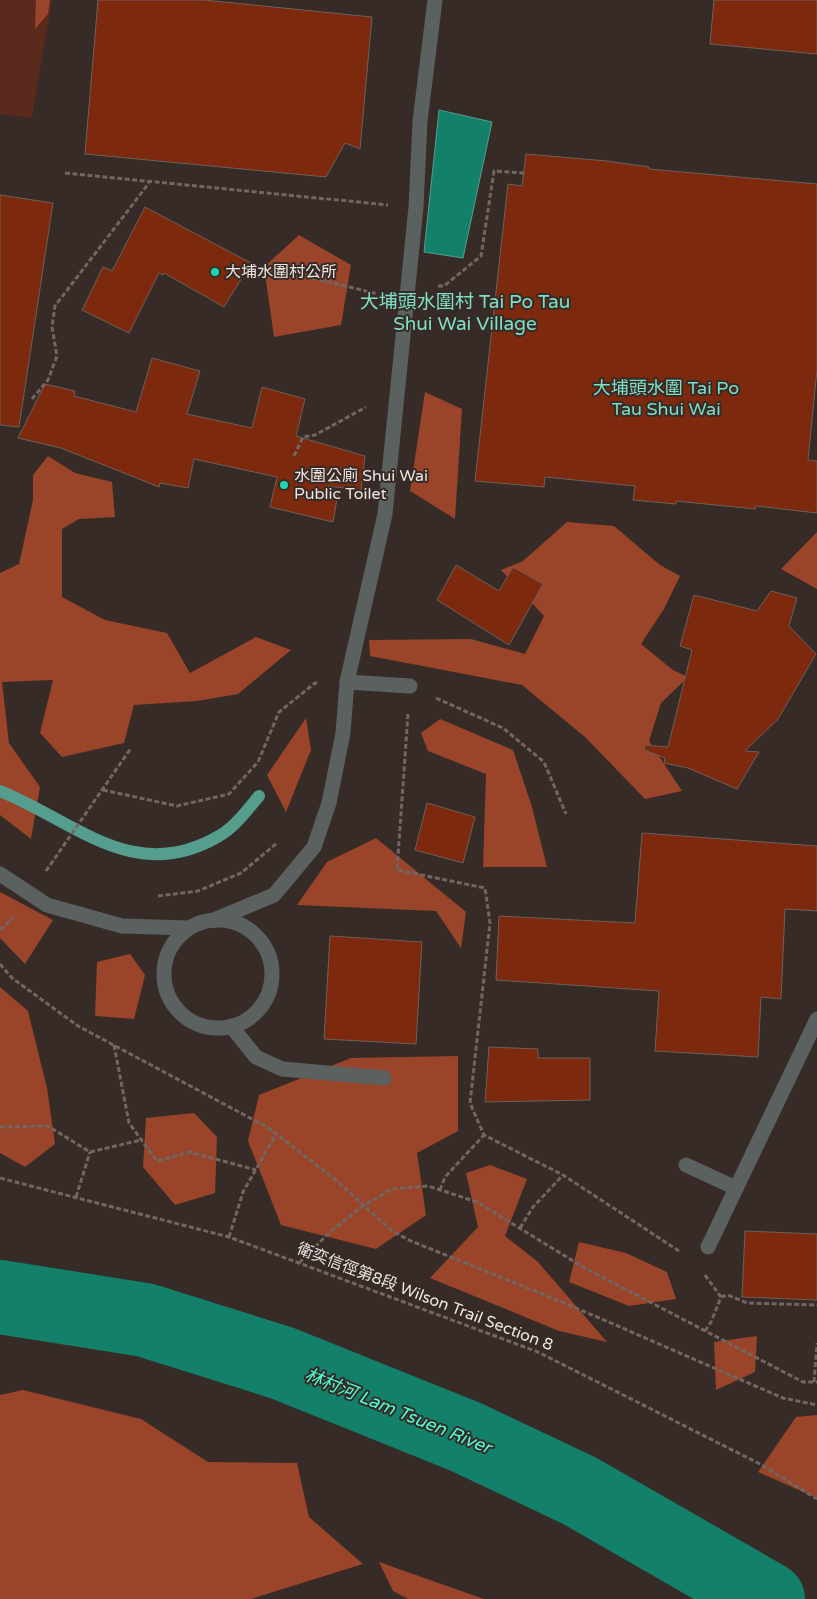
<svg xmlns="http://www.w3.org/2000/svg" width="817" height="1599" font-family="'Varela Round','Noto Sans TC',sans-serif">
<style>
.green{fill:#5a2a1c}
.forest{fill:#9a442a}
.water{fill:#13806a;stroke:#559e8e}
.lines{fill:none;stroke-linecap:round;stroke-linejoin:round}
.stream{stroke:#559e8e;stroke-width:12}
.river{stroke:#13806a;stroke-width:74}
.building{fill:#7d290d;stroke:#6e605b}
.path{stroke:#726663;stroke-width:3;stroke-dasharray:5 2.5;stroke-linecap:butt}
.lane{stroke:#5a615f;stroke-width:15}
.street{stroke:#5a615f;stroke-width:15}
.poi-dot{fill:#1cd5b1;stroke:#372b27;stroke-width:2}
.labels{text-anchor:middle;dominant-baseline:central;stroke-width:4;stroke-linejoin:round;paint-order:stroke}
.poi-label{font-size:16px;fill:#eee5e3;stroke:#372b27;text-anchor:start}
.street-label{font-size:16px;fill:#eee5e3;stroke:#372b27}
.neighbourhood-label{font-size:18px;fill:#7edfc5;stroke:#372b27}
.water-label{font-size:18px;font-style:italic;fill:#4efed7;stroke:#372b27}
.quarter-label{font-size:19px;fill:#7edfc5;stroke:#372b27}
</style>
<rect width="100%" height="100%" fill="#372b27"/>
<polygon class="green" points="0,0 52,0 32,118 0,114"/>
<g class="forest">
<polygon points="36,0 50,0 48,14 35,29"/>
<polygon points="299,235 351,265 341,325 274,337 264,267"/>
<polygon points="425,392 462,409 455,519 410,491"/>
<polygon points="48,456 75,473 112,482 115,517 79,519 62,529 62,597 105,620 167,633 190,673 256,637 291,650 238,694 197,701 134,705 124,743 62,757 40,733 53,680 2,682 9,743 40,787 31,839 0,815 0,573 19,564 33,500 33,475"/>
<polygon points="567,522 614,526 660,565 680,576 664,609 641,644 673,670 688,677 661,703 649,741 682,791 645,799 585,737 522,685 370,656 369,640 471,639 525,654 544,616 501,570 523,561"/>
<polygon points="817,532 817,589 781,569"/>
<polygon points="306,718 311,750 286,812 267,775"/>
<polygon points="440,719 513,750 532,807 547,867 483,867 486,774 428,751 421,733"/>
<polygon points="376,838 466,912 461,948 436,911 297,905 327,862"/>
<polygon points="0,892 53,920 25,964 0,938"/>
<polygon points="130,954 145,975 134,1019 95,1016 97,962"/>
<polygon points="0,987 28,1011 47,1088 55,1144 25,1167 0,1153"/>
<polygon points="458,1056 458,1131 417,1153 426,1215 376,1249 281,1225 248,1141 259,1095 351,1058"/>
<polygon points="194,1113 217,1137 215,1193 175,1205 143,1167 146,1118"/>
<polygon points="490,1165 527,1179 505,1236 538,1262 607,1342 559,1331 430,1278 478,1227 466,1173"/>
<polygon points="579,1242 626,1253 667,1272 676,1299 629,1306 569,1282"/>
<polygon points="757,1336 755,1372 716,1390 714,1342"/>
<polygon points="23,1390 141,1419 208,1462 297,1463 309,1517 363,1564 251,1599 0,1599 0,1395"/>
<polygon points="817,1415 817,1498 758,1472 796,1417"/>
<polygon points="379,1562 484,1599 408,1599 393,1591"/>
</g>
<polygon class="water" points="439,110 492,122 463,258 424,252"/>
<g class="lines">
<path class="stream" d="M0,791c75,30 134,95 219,45 15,-8 29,-27 40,-40"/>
<polyline class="river" points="0,1297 145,1320 282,1363 466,1437 580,1491 768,1599"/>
</g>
<g class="building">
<polygon points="98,0 204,0 372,17 360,149 345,143 326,177 85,154"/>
<polygon points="714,0 817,0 817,54 710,44"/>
<polygon points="526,154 607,161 649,167 649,169 817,184 817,370 808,460 817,461 817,513 756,506 755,509 676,501 676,504 633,500 635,486 545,477 544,487 475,481 508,184 522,186"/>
<polygon points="0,195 53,203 19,427 0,425"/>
<polygon points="145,207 251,263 224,307 164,273 163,275 159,273 129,333 82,310 103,267 112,271"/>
<polygon points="152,358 200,371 187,414 252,428 262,387 305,399 296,436 365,456 361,490 328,486 338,493 333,522 270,507 277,477 194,459 188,488 160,483 159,487 61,448 18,438 45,384 75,391 74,396 136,412"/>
<polygon points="456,565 499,591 513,567 543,584 509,645 437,600"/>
<polygon points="771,591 797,598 789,626 816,654 778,719 745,751 759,752 737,789 688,768 664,763 665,758 644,750 645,745 668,747 692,650 680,646 694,595 757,611"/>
<polygon points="427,803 475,817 463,863 415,850"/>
<polygon points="642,833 817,846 817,911 785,909 781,999 761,997 758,1057 655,1051 659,991 496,980 499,916 635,923"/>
<polygon points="330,936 422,942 416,1044 324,1039"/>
<polygon points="489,1047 538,1049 538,1058 590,1058 590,1100 485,1102"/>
<polygon points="745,1231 817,1234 817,1300 742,1297"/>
</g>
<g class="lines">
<g class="path">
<polyline points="65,173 388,205"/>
<polyline points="276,269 378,294"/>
<polyline points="438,286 444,286 481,256 494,171 524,173"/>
<polyline points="32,399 48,380 57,356 52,327 55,306 149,183"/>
<polyline points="294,456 303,437 315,435 366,407"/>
<polyline points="436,698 503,728 544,762 566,814"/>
<polyline points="408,714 397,870 485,888 490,923 470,1103 484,1135 563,1175 679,1251"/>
<polyline points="103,790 177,806 229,794 258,762 279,712 315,683 319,683"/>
<polyline points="46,871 131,748"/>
<polyline points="158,896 198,891 241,873 277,843"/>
<polyline points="0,930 14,917"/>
<polyline points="0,964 12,978 78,1026 267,1127 336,1180 392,1231 411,1241 567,1304 783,1398 817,1405"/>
<polyline points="114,1045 129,1123 157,1161 190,1152 256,1170"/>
<polyline points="0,1127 48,1126 90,1152 141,1140"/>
<polyline points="0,1178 229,1237 538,1352 760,1464 817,1499"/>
<polyline points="440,1190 445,1177 484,1135"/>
<polyline points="76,1197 90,1152"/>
<polyline points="520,1228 533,1207 563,1175"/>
<polyline points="229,1237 243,1192 276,1134"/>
<polyline points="299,1263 330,1232 364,1205 392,1189 428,1186 477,1202 583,1267 803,1382 817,1382"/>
<polyline points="705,1275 721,1297"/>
<polyline points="721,1297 728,1295 747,1303 817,1305"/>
<polyline points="705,1331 711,1322 721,1297"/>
<polyline points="814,1382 817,1343"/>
</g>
<g class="lane">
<polyline points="347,682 410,686"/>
<polyline points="231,1026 256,1057 282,1069 384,1078"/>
<polyline points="686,1165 736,1188"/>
</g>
<g class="street">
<polyline points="0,874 47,905 122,926 188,928"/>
<polyline points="214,920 274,895 314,847 329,803 343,733 347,682 385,514 416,207 420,121 435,0"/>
<circle cx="218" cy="974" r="54"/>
<polyline points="708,1247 817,1019"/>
</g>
</g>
<g class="poi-dot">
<circle cx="215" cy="272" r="5"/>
<circle cx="284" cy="485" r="5"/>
</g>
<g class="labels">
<g class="poi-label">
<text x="225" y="272">大埔水圍村公所</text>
<text x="294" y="476">水圍公廁 Shui Wai<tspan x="294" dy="18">Public Toilet</tspan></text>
</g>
<g class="street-label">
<text transform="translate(425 1297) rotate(21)">衛奕信徑第8段 Wilson Trail Section 8</text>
</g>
<g class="neighbourhood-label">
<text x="666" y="388">大埔頭水圍 Tai Po<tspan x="666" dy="21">Tau Shui Wai</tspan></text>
</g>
<g class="water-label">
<text transform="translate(398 1411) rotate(22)">林村河 Lam Tsuen River</text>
</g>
<g class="quarter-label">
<text x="465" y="302">大埔頭水圍村 Tai Po Tau<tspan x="465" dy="22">Shui Wai Village</tspan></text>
</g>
</g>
</svg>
